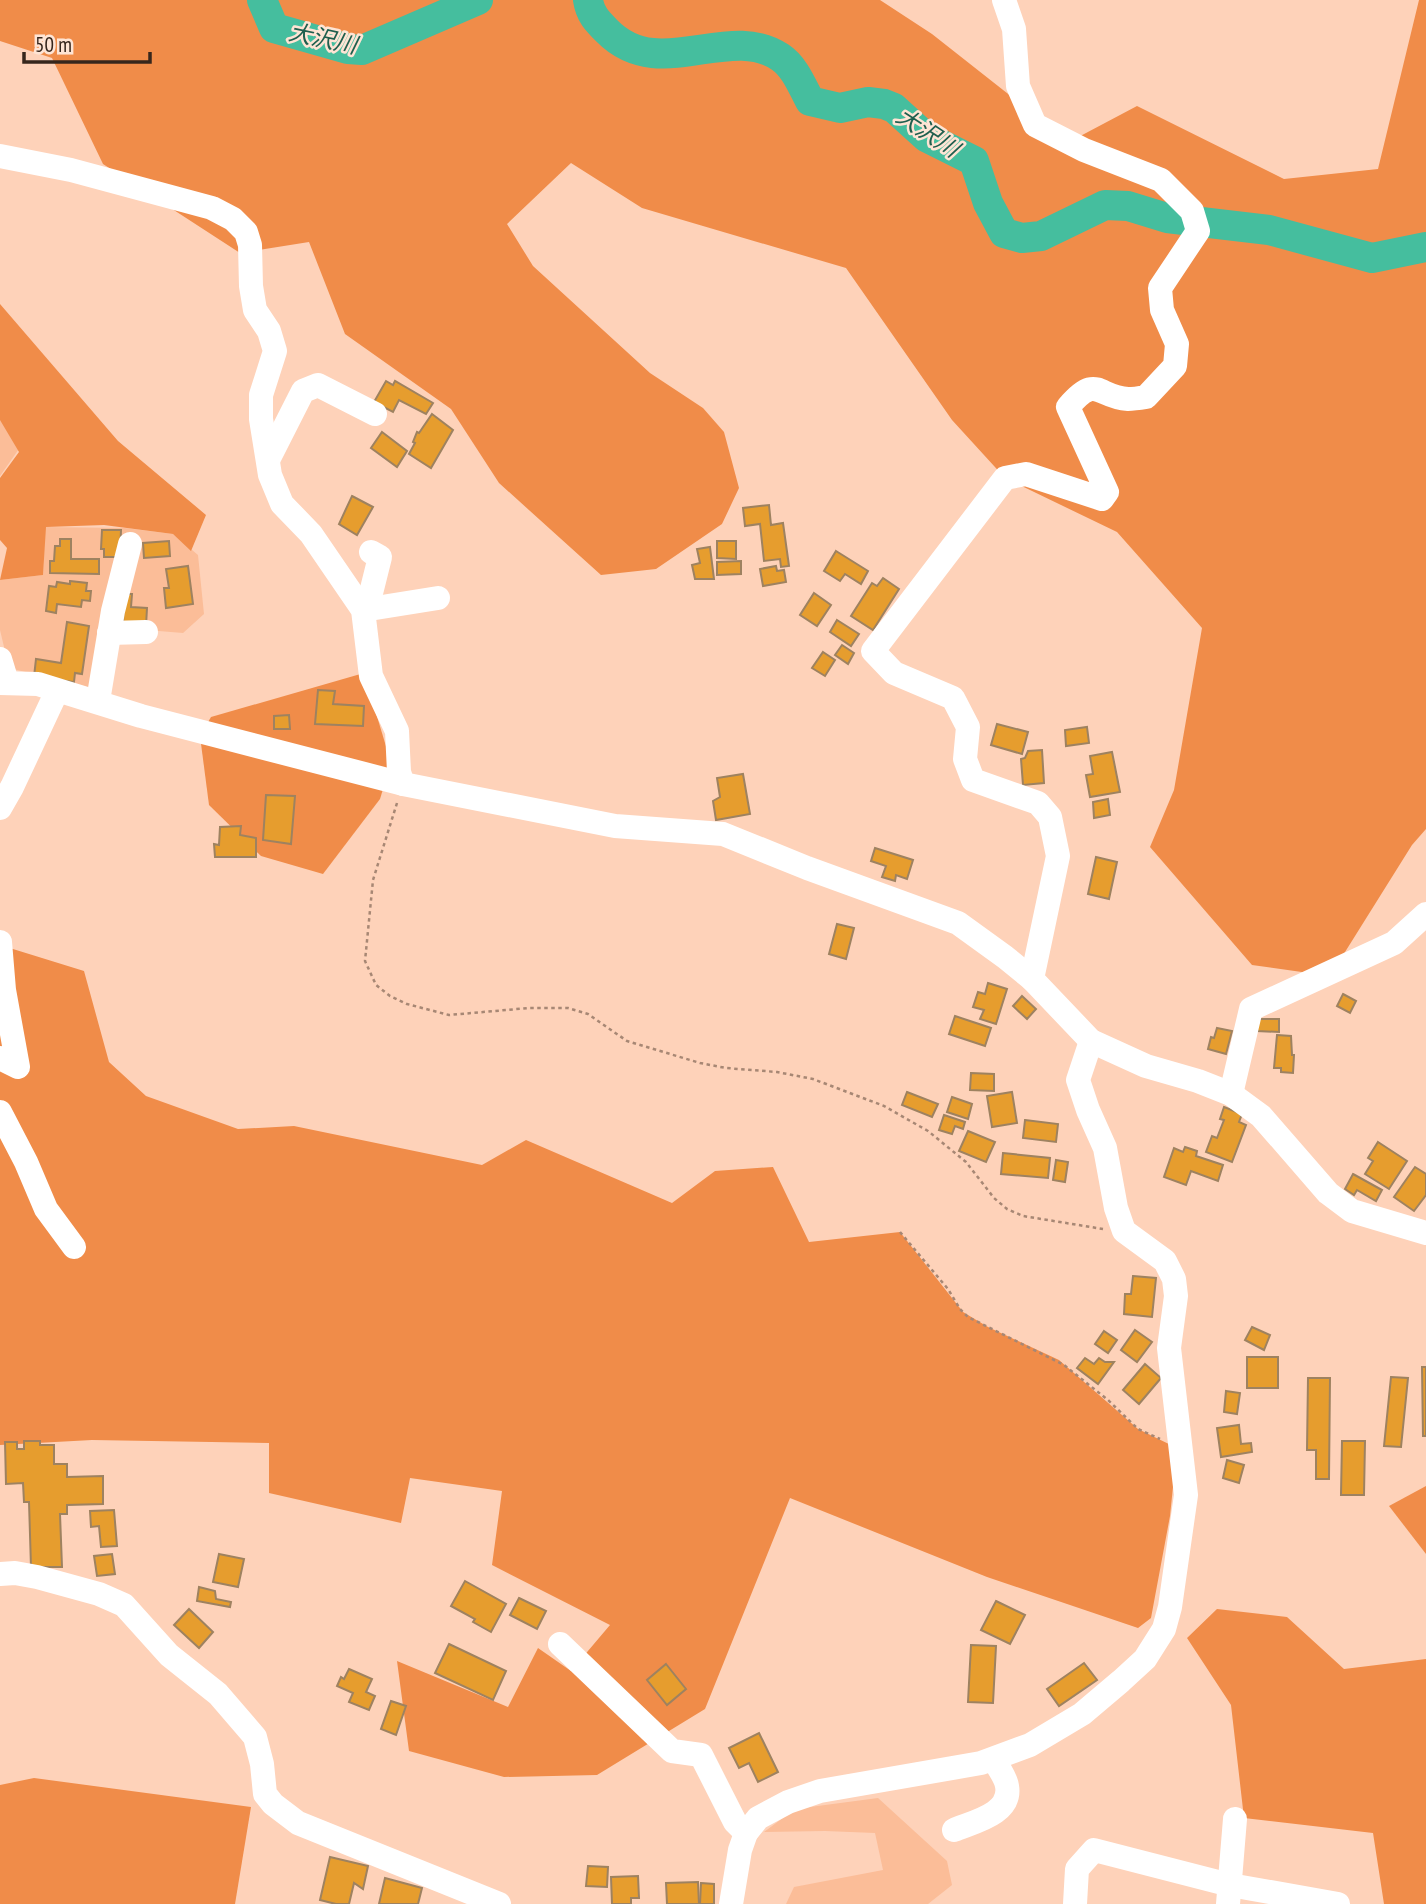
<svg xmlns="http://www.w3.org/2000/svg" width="1426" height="1904" font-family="'PT Sans Narrow','Noto Sans JP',sans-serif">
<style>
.green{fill:#fbbd98}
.forest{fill:#f08c49}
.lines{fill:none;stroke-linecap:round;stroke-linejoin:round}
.river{stroke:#45be9e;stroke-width:30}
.building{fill:#e69d2e;stroke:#9e8260;stroke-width:2}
.path{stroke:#a78774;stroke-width:2.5;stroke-dasharray:3.5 3.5;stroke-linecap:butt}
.minor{stroke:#fff;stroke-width:24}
.labels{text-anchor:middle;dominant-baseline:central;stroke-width:5;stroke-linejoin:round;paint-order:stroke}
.water-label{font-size:23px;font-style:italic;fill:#1f5f4e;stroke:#fee4d4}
</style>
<rect width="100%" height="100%" fill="#fed2b9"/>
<g class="green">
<polygon points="0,415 21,446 0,476"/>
<polygon points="45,527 125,528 173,534 198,555 204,614 183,633 110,627 91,688 9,668 0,630 0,580 43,575"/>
<polygon points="878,1798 947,1861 952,1885 928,1904 786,1904 794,1887 883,1870 875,1833 825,1831 764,1832 795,1809"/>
</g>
<g class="forest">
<polygon points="0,0 880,0 932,34 1069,142 1137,106 1284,179 1378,169 1419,0 1426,0 1426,829 1412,845 1330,976 1252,965 1150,847 1174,790 1202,628 1117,532 1005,478 952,420 846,268 642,208 571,163 507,224 533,266 650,373 703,408 724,432 739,488 722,524 656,569 601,575 499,483 451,409 345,334 309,242 240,253 103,164 52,58 0,41"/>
<polygon points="0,304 118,441 206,515 191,551 173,534 104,525 46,527 43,575 0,580 7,548 0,540 0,478 19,452 0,420"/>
<polygon points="364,673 391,763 380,799 323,874 261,856 209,805 200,736 211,717"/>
<polygon points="0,945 84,971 109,1062 146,1096 238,1129 294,1126 482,1165 526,1140 672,1203 715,1171 773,1167 809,1242 900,1232 963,1312 988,1327 1059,1360 1138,1429 1177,1448 1170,1516 1151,1618 1138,1628 987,1577 790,1498 705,1709 597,1775 504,1777 409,1751 397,1661 508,1707 538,1648 571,1671 610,1625 492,1565 502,1491 410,1478 401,1523 269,1493 269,1443 92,1440 0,1445"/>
<polygon points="1426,1486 1426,1554 1389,1506"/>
<polygon points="1217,1609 1287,1617 1344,1669 1426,1659 1426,1904 1384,1904 1373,1833 1244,1818 1231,1705 1187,1638"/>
<polygon points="34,1778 251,1807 235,1904 0,1904 0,1785"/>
</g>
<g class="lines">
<g class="river">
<polyline points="262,0 274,28 348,49 362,50 478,0"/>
<path d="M588,0c2,14 9,21 19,31 52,53 121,-9 173,26 15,10 22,29 30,44l30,7 28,-6 16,2 10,4 32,29 48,24 14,42 16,30 18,5 19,-2 64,-31 23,1 39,12 102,12 103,28 54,-11"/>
</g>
</g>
<g class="building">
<polygon points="386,381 393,385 395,381 433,403 426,414 399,400 393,412 374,402"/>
<polygon points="432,414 453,430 431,468 409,454 415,443 413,442 417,432 419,433"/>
<polygon points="382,432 407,451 397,467 371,448"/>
<polygon points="352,496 373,507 357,535 339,524"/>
<polygon points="769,505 771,525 783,523 789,566 781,567 780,559 764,561 760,524 745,526 743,508"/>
<polygon points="102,530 121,530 120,557 104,557 104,549 101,549"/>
<polygon points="60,539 71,539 71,559 99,559 99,574 50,573 50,561 54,561 55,546 60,546"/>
<polygon points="169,541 170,556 144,558 143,543"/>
<polygon points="717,541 736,541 736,559 717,558"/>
<polygon points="710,547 714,579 695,579 692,565 700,563 697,549"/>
<polygon points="836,551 868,571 861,584 845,574 840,581 824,571"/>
<polygon points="741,561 741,574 717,575 717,562"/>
<polygon points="188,566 193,604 166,608 164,588 169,588 166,569"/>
<polygon points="776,566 777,571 784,570 786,582 763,586 760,569"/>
<polygon points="883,578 899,589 873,630 851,616 872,583 877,586"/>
<polygon points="70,581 87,583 86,591 91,591 90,601 82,600 81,607 57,604 56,613 46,611 49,586 56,587 57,582 70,584"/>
<polygon points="814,593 831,605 817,626 800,615"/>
<polygon points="124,594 132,594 131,607 147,608 146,626 123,625"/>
<polygon points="837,620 859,634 851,646 830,632"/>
<polygon points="67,622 89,626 82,674 75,673 74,682 34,677 36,659 61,663"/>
<polygon points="842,645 854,653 848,664 835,655"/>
<polygon points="823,652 835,660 825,676 812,668"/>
<polygon points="318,690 335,691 333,704 364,706 363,726 315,724"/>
<polygon points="289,715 290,729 274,729 274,716"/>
<polygon points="997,724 1028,732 1022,754 991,745"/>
<polygon points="1087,727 1089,743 1066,746 1065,730"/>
<polygon points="1042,750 1044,783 1023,785 1021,759 1025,758 1028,751"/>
<polygon points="1112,752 1120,792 1090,797 1086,775 1093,774 1090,756"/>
<polygon points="743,774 750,814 716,820 713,801 720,797 717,778"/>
<polygon points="266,795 295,796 291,844 263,840"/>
<polygon points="1108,799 1110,815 1094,818 1093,802"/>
<polygon points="241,826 240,835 256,838 256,857 215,857 214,844 219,845 220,827"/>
<polygon points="875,848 913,860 907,879 896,875 895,881 882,877 886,866 871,861"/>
<polygon points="1096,857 1117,862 1109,899 1088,894"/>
<polygon points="837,924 854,928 846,959 829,954"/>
<polygon points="988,983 1007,989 996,1024 980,1019 984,1010 973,1007 978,992 985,994"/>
<polygon points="1343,994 1356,1001 1350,1013 1337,1006"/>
<polygon points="1022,996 1036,1009 1027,1019 1013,1006"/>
<polygon points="955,1016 991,1028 985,1046 949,1034"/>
<polygon points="1258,1019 1279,1019 1279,1032 1257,1031"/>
<polygon points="1217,1028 1232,1031 1226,1054 1208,1049 1211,1037 1214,1038"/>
<polygon points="1277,1035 1291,1036 1292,1055 1294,1055 1293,1073 1281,1072 1281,1068 1274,1068"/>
<polygon points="971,1073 994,1074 994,1091 970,1090"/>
<polygon points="907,1092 938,1104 932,1117 902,1105"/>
<polygon points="1012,1092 1017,1123 992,1127 987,1096"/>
<polygon points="952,1097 972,1104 968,1119 947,1112"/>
<polygon points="1224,1107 1242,1114 1239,1122 1246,1125 1232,1162 1206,1152 1212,1136 1217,1138 1224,1120 1220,1119"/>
<polygon points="944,1115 965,1122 963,1129 955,1126 952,1134 939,1130"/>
<polygon points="1025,1120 1058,1124 1056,1142 1023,1138"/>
<polygon points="968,1131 995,1142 986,1162 959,1151"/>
<polygon points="1378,1142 1407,1161 1389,1189 1365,1174 1373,1161 1368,1158"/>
<polygon points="1185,1147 1197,1151 1196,1156 1223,1165 1218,1181 1191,1171 1186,1185 1164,1177 1174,1148 1183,1152"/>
<polygon points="1003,1153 1050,1158 1048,1178 1001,1174"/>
<polygon points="1056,1160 1068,1162 1065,1182 1053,1180"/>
<polygon points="1415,1167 1426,1174 1426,1195 1414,1211 1394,1197"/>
<polygon points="1353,1174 1382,1190 1376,1201 1357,1190 1354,1195 1345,1189"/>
<polygon points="1133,1276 1156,1278 1152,1317 1124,1314 1125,1294 1131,1294"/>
<polygon points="1252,1327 1270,1335 1264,1350 1245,1340"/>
<polygon points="1135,1330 1152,1342 1137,1362 1121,1350"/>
<polygon points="1104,1331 1117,1340 1108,1353 1095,1344"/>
<rect x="1247" y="1357" width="31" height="31"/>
<polygon points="1085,1358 1094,1364 1099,1358 1105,1362 1114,1362 1098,1384 1077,1368"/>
<polygon points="1145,1364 1161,1378 1139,1404 1123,1390"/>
<polygon points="1422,1367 1426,1367 1426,1436 1423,1436"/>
<polygon points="1391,1377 1408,1378 1401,1447 1384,1446"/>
<polygon points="1308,1378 1330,1378 1329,1479 1316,1479 1316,1450 1307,1450"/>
<polygon points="1226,1391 1240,1393 1237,1414 1224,1412"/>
<polygon points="1239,1425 1241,1444 1251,1443 1252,1452 1221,1457 1217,1428"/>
<polygon points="24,1441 40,1441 40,1445 54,1445 54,1464 67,1464 67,1477 103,1476 103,1504 67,1505 67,1514 60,1514 62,1567 31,1567 29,1502 24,1502 23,1483 6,1484 5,1442 17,1442 17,1449 24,1449"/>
<polygon points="1342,1441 1365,1441 1364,1495 1341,1495"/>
<polygon points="1227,1460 1244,1465 1239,1483 1223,1478"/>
<polygon points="114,1510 117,1546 101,1547 99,1526 91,1527 90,1511"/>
<polygon points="112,1554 115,1574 97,1576 94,1556"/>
<polygon points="219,1554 244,1559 238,1587 213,1582"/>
<polygon points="465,1581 506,1604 491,1632 473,1622 475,1619 451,1606"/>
<polygon points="199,1587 215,1591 216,1599 231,1602 230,1607 197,1601"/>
<polygon points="519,1598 546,1611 537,1629 510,1615"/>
<polygon points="996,1601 1025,1615 1010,1644 981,1630"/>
<polygon points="189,1609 213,1632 199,1648 174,1625"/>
<polygon points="449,1644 506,1671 493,1700 435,1673"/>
<polygon points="971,1645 996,1646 993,1703 968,1702"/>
<polygon points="1084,1663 1097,1680 1059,1706 1047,1689"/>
<polygon points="666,1664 686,1689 667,1705 647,1680"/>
<polygon points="349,1669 372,1679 366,1692 375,1696 369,1710 349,1702 353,1693 337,1686 341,1677 344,1679"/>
<polygon points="391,1701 406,1706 396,1735 381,1729"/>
<polygon points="759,1733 778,1772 758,1782 749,1763 739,1768 729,1748"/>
<polygon points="330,1857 368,1866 363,1889 354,1883 349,1904 336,1904 320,1900"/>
<polygon points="588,1866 608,1867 607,1887 586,1886"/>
<polygon points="638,1876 639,1898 631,1898 631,1904 612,1904 611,1877"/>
<polygon points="385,1878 422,1888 418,1904 379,1904"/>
<polygon points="698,1882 699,1904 667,1904 666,1883"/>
<polygon points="701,1883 714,1884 714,1904 700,1904"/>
</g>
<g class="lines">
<g class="path">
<polyline points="397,803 373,880 365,961 376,985 390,996 407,1004 449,1015 529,1008 568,1008 588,1014 627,1041 700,1063 726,1068 777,1072 813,1079 884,1106 928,1131 966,1162 994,1198 1007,1209 1023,1216 1103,1229"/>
<polyline points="900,1232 948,1289 960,1309 968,1317 1064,1365 1108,1400 1138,1429 1160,1439"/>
</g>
<g class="minor">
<path d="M1004,0l10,29 4,57 17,39 49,25 77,30 31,31 6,20 -38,57 2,22 15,34 -2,22 -29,31c-6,1 -12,2 -18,2 -31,-2 -31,-26 -60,8l39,85 -5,7 -76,-25 -21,4 -132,173 21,22 59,25 15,29 -3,32 8,21 65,23 12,14 8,39 -26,123"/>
<polyline points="0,156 71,170 212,208 233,219 246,232 250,245 251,286 255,310 269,331 275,351 261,395 261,419 270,475 282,504 311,534 363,610 371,676 397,731 399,772 403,784"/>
<polyline points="269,458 303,391 318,385 375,414"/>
<polyline points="367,609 380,557 371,552"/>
<polyline points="363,610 438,598"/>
<polyline points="109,633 146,632"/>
<polyline points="0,659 7,682"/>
<polyline points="0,683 38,684 141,716 403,784 615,826 723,834 807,868 958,923 1005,957 1032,979 1091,1041 1146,1066 1198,1081 1231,1094 1261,1116 1328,1193 1352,1211 1426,1233"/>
<polyline points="98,701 113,611 130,544"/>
<polyline points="0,808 12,787 57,691"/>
<polyline points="0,942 4,990 18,1067 0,1058"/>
<polyline points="1231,1094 1251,1009 1394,943 1426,914"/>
<polyline points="0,1112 26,1162 46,1209 74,1247"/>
<polyline points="0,1574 15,1573 37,1577 99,1594 124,1605 169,1655 218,1694 255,1737 262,1764 265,1794 273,1804 298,1823 499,1904"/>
<polyline points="560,1644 672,1751 701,1755 735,1822 746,1833"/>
<path d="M954,1830c19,-8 58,-16 53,-44 -1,-8 -9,-19 -13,-26"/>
<polyline points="731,1904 740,1850 746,1833 758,1818 788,1802 820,1791 981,1763 1030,1745 1082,1714 1121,1681 1145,1659 1164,1629 1170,1607 1186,1495 1169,1348 1176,1296 1174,1279 1165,1261 1124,1231 1116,1208 1105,1148 1088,1110 1078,1080 1091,1041"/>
<polyline points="1075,1904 1077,1869 1094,1850 1230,1885 1338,1904"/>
<polyline points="1228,1904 1235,1819"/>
</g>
</g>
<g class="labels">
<g class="water-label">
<text transform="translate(323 38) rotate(12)">大沢川</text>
<text transform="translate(928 132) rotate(33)">大沢川</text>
</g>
</g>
<path d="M24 52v10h126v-10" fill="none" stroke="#36261c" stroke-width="3.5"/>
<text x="35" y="52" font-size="21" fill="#36261c" stroke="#fee4d4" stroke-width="5" paint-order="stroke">50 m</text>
</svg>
